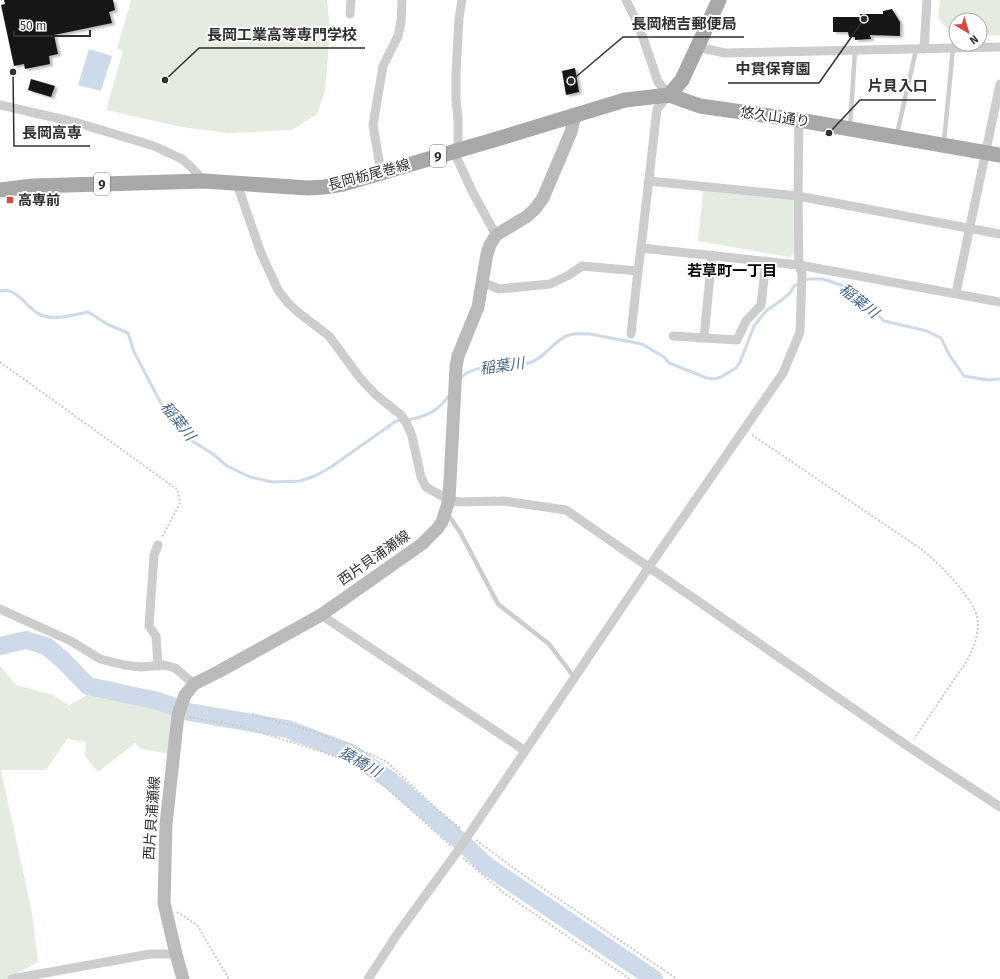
<svg xmlns="http://www.w3.org/2000/svg" width="1000" height="979" font-family="'Fira Sans','Noto Sans JP',sans-serif">
<style>
.green{fill:#e4ebdf}
.water{fill:#cddae9}
.lines{fill:none;stroke-linecap:round;stroke-linejoin:round}
.stream{stroke:#cddae9;stroke-width:3}
.river{stroke:#cddae9;stroke-width:18}
.building{fill:#171717;filter:url(#shadow)}
.path{stroke:#cacaca;stroke-width:2;stroke-dasharray:2 2;stroke-linecap:butt}
.service{stroke:#cdcdcd;stroke-width:4.5}
.minor{stroke:#cdcdcd;stroke-width:9}
.secondary{stroke:#bababa;stroke-width:13}
.primary{stroke:#a8a8a8;stroke-width:15}
.poi-dot{fill:#d64c42;stroke:#fff;stroke-width:1.5}
.labels{text-anchor:middle;dominant-baseline:central;stroke-width:4;stroke-linejoin:round;paint-order:stroke}
.shield{fill:#fff;stroke:#6e6e6e;stroke-width:1}
.shield-label{font-size:13px;font-weight:bold;fill:#303030}
.street-label{font-size:14px;fill:#303030;stroke:#fff}
.poi-label{font-size:14px;font-weight:bold;fill:#303030;stroke:#fff;text-anchor:start}
.neighbourhood-label{font-size:15px;font-weight:bold;fill:#000;stroke:#fff}
.water-label{font-size:15px;font-style:italic;fill:#44668b;stroke:#fff}
.leader{fill:none;stroke:#303030;stroke-width:1.5}
.callout-dot{fill:#303030;stroke:#fff;stroke-width:1.5}
.callout-label{font-size:15px;text-anchor:middle;font-weight:bold;fill:#303030;stroke:#fff;stroke-width:4;stroke-linejoin:round;paint-order:stroke}
</style>
<defs>
<filter id="shadow"><feDropShadow dx="3" dy="2" stdDeviation="1" flood-color="#0004"/></filter>
</defs>
<rect width="100%" height="100%" fill="#fff"/>
<g class="green">
<polygon points="131,0 327,0 330,31 325,91 317,114 292,130 228,133 181,127 106,110 123,51 117,49"/>
<polygon points="940,0 1000,0 1000,35 980,35 980,20 956,20 956,35 949,31 938,18"/>
<polygon points="703,191 793,200 795,252 790,257 698,241"/>
<polygon points="0,666 16,685 53,695 69,705 93,692 168,709 172,721 170,754 141,749 135,743 98,772 85,756 86,742 67,739 46,770 1,770 32,913 38,962 7,979 0,979"/>
</g>
<polygon class="water" points="89,49 112,56 101,91 78,85"/>
<g class="lines">
<g class="stream">
<path d="M0,291c3,0 7,-1 9,0 11,2 20,19 32,24 15,6 32,0 47,-3l19,12 21,9 6,19 28,53 27,34 24,15 14,12 23,11 22,5 28,-1 15,-5 16,-9 65,-46 5,-1"/>
<path d="M460,379c12,-17 50,-11 69,-16 17,-5 24,-23 40,-28 6,-2 15,-1 21,-1l52,10 22,13 5,6 38,15 8,1 6,-2 15,-9 4,-6 14,-36 12,-15 17,-12 7,-6 4,-7 14,-7h15l21,7 7,4 33,31 43,10 14,7 9,18 14,20 24,4 12,-1"/>
<path d="M407,420c19,-3 33,-10 43,-26"/>
</g>
<polyline class="river" points="0,646 26,640 46,646 63,660 88,686 158,701 189,712 287,729 349,752 390,780 466,846 487,866 654,979"/>
</g>
<g class="building">
<polygon points="4,0 113,0 115,10 109,12 112,23 54,35 58,54 49,56 50,64 25,69 24,64 14,66 1,5 5,4"/>
<polygon points="892,9 900,22 900,36 870,35 871,39 855,40 855,37 849,37 848,32 833,32 833,17 861,17 860,14 883,14 883,11"/>
<polygon points="575,68 579,92 566,95 562,71"/>
<polygon points="31,79 55,86 51,97 28,90"/>
</g>
<g class="lines">
<g class="path">
<polyline points="0,362 178,490 180,503 162,537"/>
<path d="M752,435l169,114c17,13 51,47 56,68 3,12 -2,27 -7,38 -4,9 -11,17 -17,26 -13,19 -26,39 -39,58"/>
<polyline points="252,714 314,732 359,749 387,762 438,810 461,829"/>
<polyline points="189,717 240,726 320,751 351,763 382,784 451,846"/>
<polyline points="476,840 519,872 677,979"/>
<polyline points="463,858 504,893 630,979"/>
<polyline points="177,912 197,925 229,979"/>
</g>
<g class="service">
<polyline points="850,127 855,51"/>
<polyline points="897,134 916,50"/>
<polyline points="944,142 953,48"/>
<polyline points="447,513 460,532 498,604 549,644 574,677"/>
</g>
<g class="minor">
<polyline points="462,0 459,18 456,73 456,99 458,120 458,144 454,152 473,193 496,235"/>
<polyline points="626,0 639,26 658,82 669,95 657,109 641,248 799,265 1000,302"/>
<polyline points="350,14 351,0"/>
<polyline points="697,47 725,53 1000,47"/>
<polyline points="924,49 927,0"/>
<polyline points="0,105 78,123 154,146 182,159 191,167 204,181"/>
<polyline points="381,172 373,125 383,66 398,36 401,22 402,0"/>
<polyline points="649,181 798,196 1000,234"/>
<polyline points="237,184 261,253 278,290 288,303 299,313 329,336 360,378 376,395 401,415 407,424 412,436 421,477 426,487 449,500 458,502 504,501 566,510 909,747 1000,807"/>
<polyline points="482,282 499,289 550,284 569,275 582,266 638,271 641,248"/>
<polyline points="956,293 1000,84"/>
<polyline points="631,334 638,271"/>
<polyline points="673,336 737,340 746,321 761,305 766,261"/>
<polyline points="704,338 712,255"/>
<polyline points="0,609 71,641 100,659 124,665 141,667 164,665 175,668 194,684"/>
<polyline points="321,615 524,750"/>
<polyline points="158,665 156,636 149,626 154,555 158,545"/>
<polyline points="12,979 150,954 176,954"/>
<polyline points="368,979 398,933 457,852 649,567 783,373 800,332 802,274 799,265 798,196 799,120"/>
</g>
<polyline class="secondary" points="183,979 176,954 164,903 166,824 178,715 185,695 194,684 218,672 321,615 422,544 437,529 442,522 449,500 456,367 458,356 478,307 487,254 490,245 496,235 526,217 535,209 543,198 571,132 575,115"/>
<g class="primary">
<polyline points="669,95 700,106 799,120 1000,155"/>
<polyline points="0,190 33,186 204,181 308,188 324,187 343,184 497,139 625,100 669,95 682,80 719,0"/>
</g>
</g>
<rect class="poi-dot" x="6" y="196" width="8" height="8" rx="2"/>
<g class="labels">
<g class="shield">
<rect x="430" y="145" width="16" height="22" rx="3"/>
<rect x="94" y="173" width="16" height="22" rx="3"/>
</g>
<g class="shield-label">
<text x="438" y="156">9</text>
<text x="102" y="184">9</text>
</g>
<g class="street-label">
<text transform="translate(775 117) rotate(8)">悠久山通り</text>
<text transform="translate(369 175) rotate(-15)">長岡栃尾巻線</text>
<text transform="translate(374 558) rotate(-35)">西片貝浦瀬線</text>
<text transform="translate(152 818) rotate(-86)">西片貝浦瀬線</text>
</g>
<g class="poi-label">
<text x="18" y="200">高専前</text>
</g>
<g class="neighbourhood-label">
<text x="732" y="271">若草町一丁目</text>
</g>
<g class="water-label">
<text transform="translate(859 301) rotate(38)">稲葉川</text>
<text transform="translate(502 366) rotate(-8)">稲葉川</text>
<text transform="translate(178 421) rotate(51)">稲葉川</text>
<text transform="translate(360 762) rotate(30)">猿橋川</text>
</g>
</g>
<path class="leader" d="M571 81L623 37H744M165 80L199 48H365M864 19L819 83H728M829 133L860 100H936M13 72L14 146H90"/>
<g class="callout-dot">
<circle cx="571" cy="81" r="4"/>
<circle cx="165" cy="80" r="4"/>
<circle cx="864" cy="19" r="4"/>
<circle cx="829" cy="133" r="4"/>
<circle cx="13" cy="72" r="4"/>
</g>
<g class="callout-label">
<text x="684" y="29">長岡栖吉郵便局</text>
<text x="282" y="40">長岡工業高等専門学校</text>
<text x="773" y="74">中貫保育園</text>
<text x="898" y="91">片貝入口</text>
<text x="52" y="138">長岡高専</text>
</g>
<g transform="translate(968 32) rotate(142)"><circle r="19" fill="#ffffff" stroke="#acacac"/>
<path d="M0-3L7 15L0 10L-7 15Z" fill="#d64c42"/>
<text y="-6" font-size="11" font-weight="bold" text-anchor="middle" fill="#303030">N</text>
</g>
<path d="M14 30v6h76v-6" fill="none" stroke="#303030" stroke-width="2"/>
<text x="20" y="30" font-size="12" fill="#303030" stroke="#ffffff" stroke-width="3" paint-order="stroke">50 m</text>
</svg>
